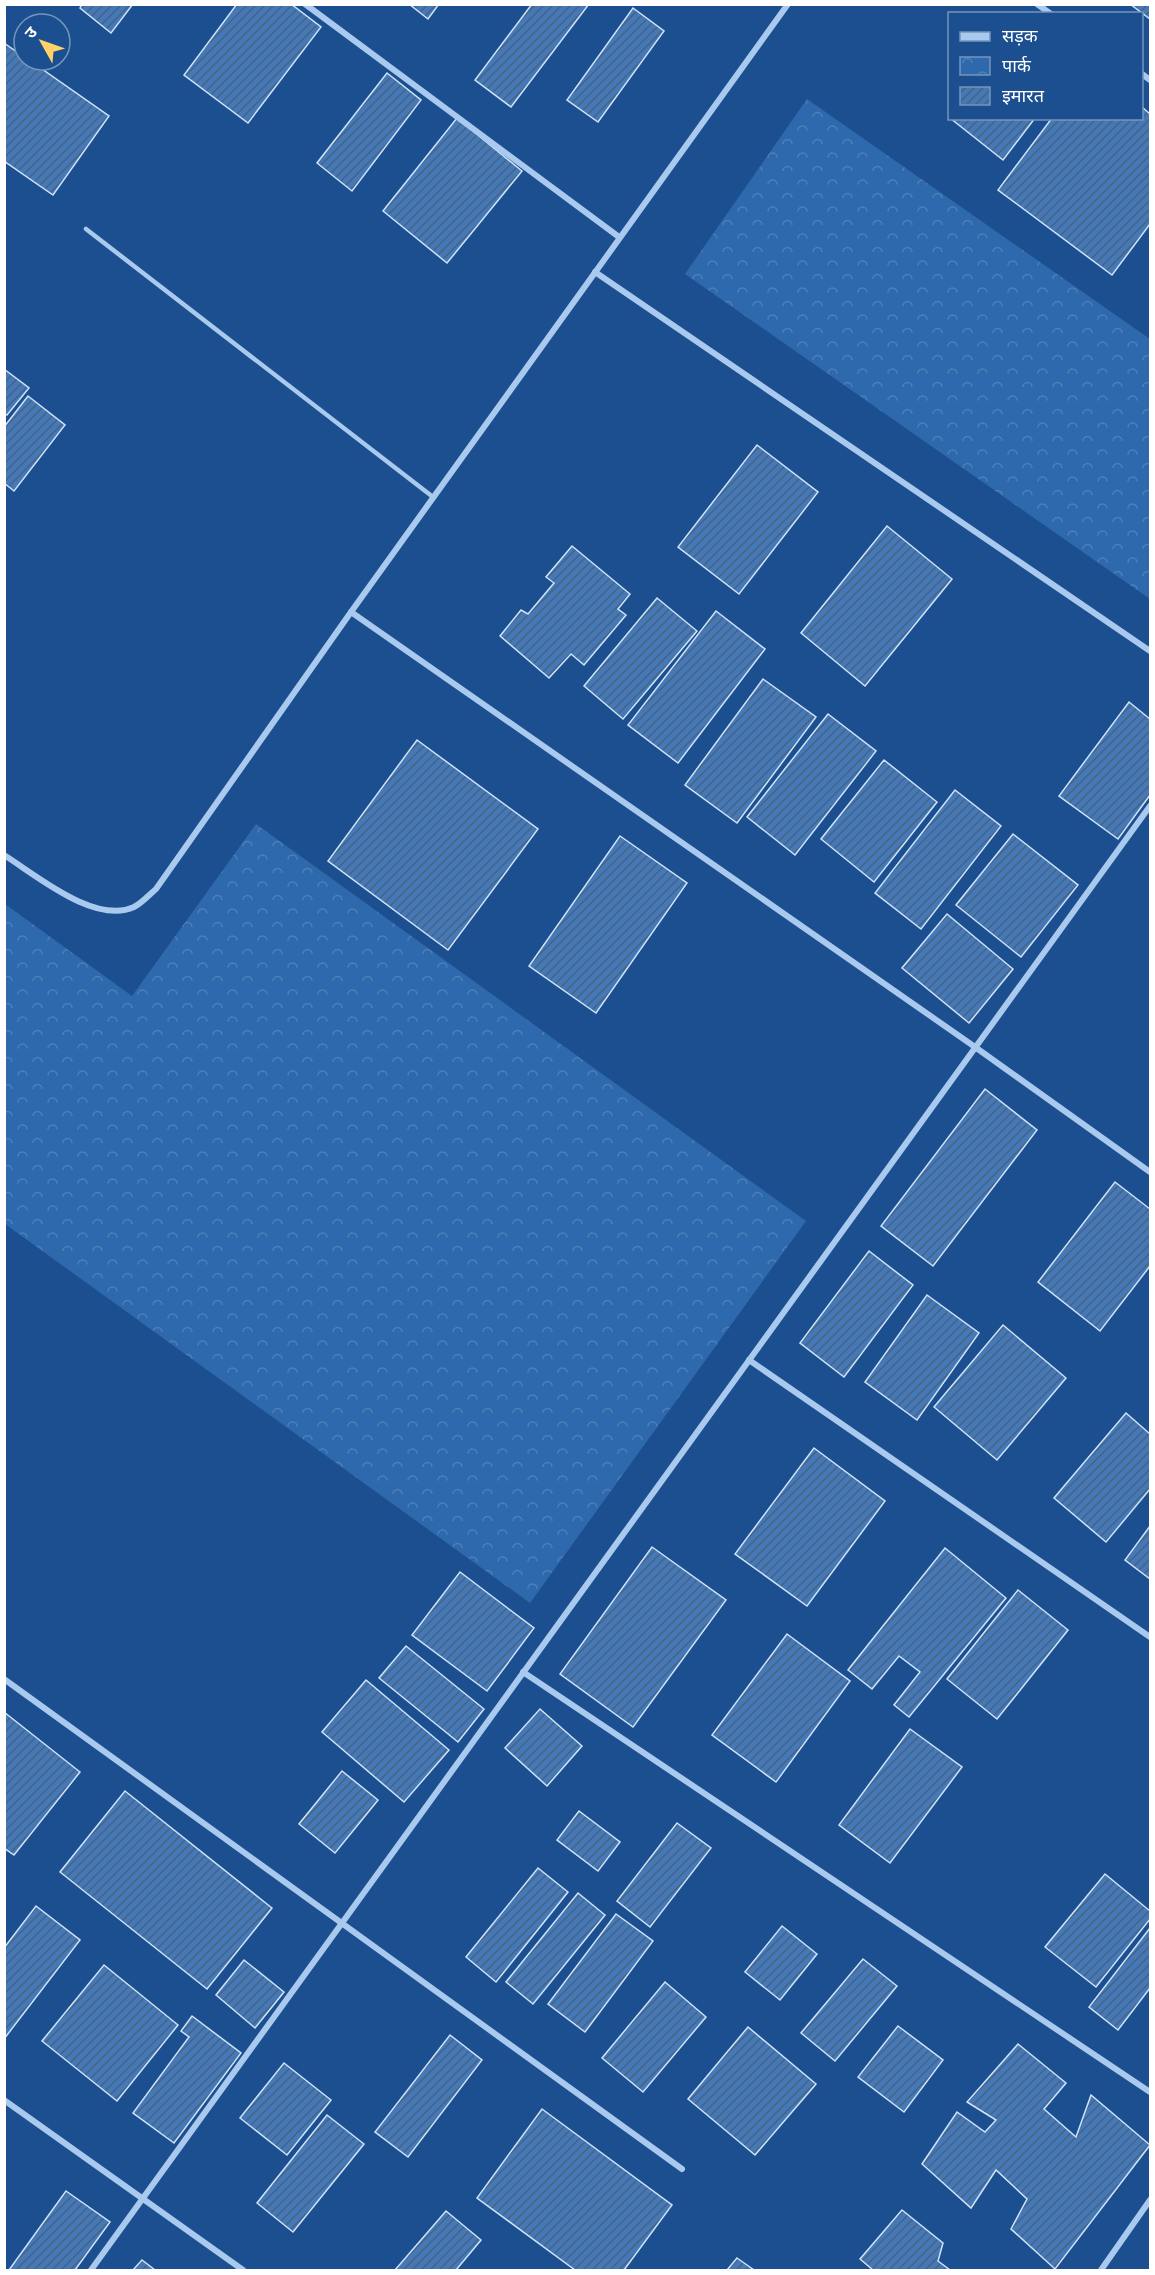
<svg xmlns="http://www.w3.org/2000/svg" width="1155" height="2275" font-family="Roboto,'Noto Sans Devanagari',sans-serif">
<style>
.park{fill:url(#park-crowns)}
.building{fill:url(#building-hatch);stroke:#cfe3fa;stroke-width:1.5}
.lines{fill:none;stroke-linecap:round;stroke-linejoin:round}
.service{stroke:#a9c9ee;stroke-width:4.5}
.minor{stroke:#a9c9ee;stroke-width:6}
</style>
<defs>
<pattern id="park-crowns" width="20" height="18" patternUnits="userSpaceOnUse" patternTransform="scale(1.5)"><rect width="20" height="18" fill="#2e69ad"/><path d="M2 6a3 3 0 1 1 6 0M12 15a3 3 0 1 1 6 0" fill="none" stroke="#4d80b9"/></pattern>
<pattern id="building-hatch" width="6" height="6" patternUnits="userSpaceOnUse" patternTransform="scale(1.5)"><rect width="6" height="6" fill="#4478b7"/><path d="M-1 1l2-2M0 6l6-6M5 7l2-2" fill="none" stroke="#486282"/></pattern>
</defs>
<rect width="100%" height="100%" fill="#1b4f8f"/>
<g class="park">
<polygon points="807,99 1150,339 1150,599 685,274"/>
<polygon points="256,824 806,1221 530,1603 5,1224 5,904 132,996"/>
</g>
<g class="building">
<polygon points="82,4 133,4 111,33 80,8"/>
<polygon points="237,4 291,4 321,27 248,123 184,75"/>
<polygon points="409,4 439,4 428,19"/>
<polygon points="532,4 589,4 511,107 475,80"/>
<polygon points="1130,4 1150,4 1150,19"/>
<polygon points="633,8 664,31 598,122 567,100"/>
<polygon points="4,43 24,57 24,60 29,60 109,116 53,195 4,161"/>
<polygon points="387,73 421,100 352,191 317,163"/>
<polygon points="1142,107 1150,114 1150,224 1112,275 998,190 1052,118 1142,118"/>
<polygon points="457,118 522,171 447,263 383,211"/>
<polygon points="950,118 1035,118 1003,160"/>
<polygon points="4,369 29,388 7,415 4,413"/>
<polygon points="28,396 65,425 14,491 4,483 4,427"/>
<polygon points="757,445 818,492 739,594 678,547"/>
<polygon points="887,526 952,579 865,686 801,633"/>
<polygon points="572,546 630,594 618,609 626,615 584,665 571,654 549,678 500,636 521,610 528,614 554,583 546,577"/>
<polygon points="657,598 697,631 623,719 584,686"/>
<polygon points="716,611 765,649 678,763 628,725"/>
<polygon points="763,679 816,717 737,823 685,785"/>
<polygon points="1129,702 1150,719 1150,795 1118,839 1059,796"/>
<polygon points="828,714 876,751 795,855 747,817"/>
<polygon points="417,740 538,829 448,950 328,861"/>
<polygon points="884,760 937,802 874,882 821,839"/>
<polygon points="955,790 1001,826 921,929 875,893"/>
<polygon points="1013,834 1078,885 1021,957 956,905"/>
<polygon points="620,836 687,883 596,1013 529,966"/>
<polygon points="947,914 1013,969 969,1023 902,968"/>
<polygon points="985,1089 1037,1130 933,1266 881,1226"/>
<polygon points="1115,1182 1150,1209 1150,1266 1100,1331 1038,1282"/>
<polygon points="869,1251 913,1285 844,1377 800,1343"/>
<polygon points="927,1295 979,1333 917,1420 865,1382"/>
<polygon points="1003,1325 1066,1378 997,1460 934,1407"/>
<polygon points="1126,1413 1150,1434 1150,1489 1106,1542 1054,1498"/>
<polygon points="814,1448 885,1501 807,1606 735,1554"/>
<polygon points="1150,1526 1150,1579 1125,1560"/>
<polygon points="652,1547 726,1600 633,1727 560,1674"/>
<polygon points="945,1548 1006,1598 909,1717 894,1705 920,1672 899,1656 872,1689 848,1670"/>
<polygon points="460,1572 534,1628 487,1691 412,1635"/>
<polygon points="1018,1590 1068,1630 997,1719 947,1679"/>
<polygon points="787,1634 850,1681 776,1782 712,1735"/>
<polygon points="406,1646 484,1709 458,1742 379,1678"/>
<polygon points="366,1680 449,1750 404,1802 322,1732"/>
<polygon points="540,1709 582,1746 547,1786 505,1748"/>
<polygon points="4,1712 80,1772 14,1855 4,1848"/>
<polygon points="910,1729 962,1767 890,1863 839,1825"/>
<polygon points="342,1771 378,1800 335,1853 299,1824"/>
<polygon points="125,1791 272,1908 207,1989 60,1872"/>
<polygon points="579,1811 620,1842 598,1871 557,1840"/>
<polygon points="677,1823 711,1848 650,1927 617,1901"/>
<polygon points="538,1868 568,1892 496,1982 466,1957"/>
<polygon points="1105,1874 1150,1911 1150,1919 1096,1987 1045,1947"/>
<polygon points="578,1893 605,1915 533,2004 506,1982"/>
<polygon points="36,1906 80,1940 4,2039 4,1948"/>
<polygon points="616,1914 653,1941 585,2032 548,2004"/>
<polygon points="782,1926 817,1954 780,2000 745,1972"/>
<polygon points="1150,1928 1150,1988 1118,2030 1089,2007"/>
<polygon points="863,1959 897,1986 835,2061 801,2033"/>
<polygon points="244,1960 284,1992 255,2028 216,1995"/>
<polygon points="104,1965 178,2025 117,2101 42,2041"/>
<polygon points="665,1982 706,2017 643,2092 602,2058"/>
<polygon points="192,2016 241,2053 174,2143 133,2113 189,2037 181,2031"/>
<polygon points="898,2026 943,2060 904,2112 858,2077"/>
<polygon points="748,2027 816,2084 755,2155 688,2099"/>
<polygon points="450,2035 482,2060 408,2157 375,2132"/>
<polygon points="1018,2044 1066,2083 1044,2109 1076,2137 1091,2095 1150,2145 1055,2269 1011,2229 1027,2199 996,2170 971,2208 922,2164 957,2112 985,2132 996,2120 967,2102"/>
<polygon points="284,2063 331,2100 287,2155 240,2118"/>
<polygon points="542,2109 672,2205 624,2270 575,2270 477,2198"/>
<polygon points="327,2115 364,2144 293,2232 257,2203"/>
<polygon points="66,2191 110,2222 75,2270 9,2270"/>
<polygon points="902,2210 943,2243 938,2261 950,2270 873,2270 860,2259"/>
<polygon points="446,2211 481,2240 456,2270 395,2270"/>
<polygon points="737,2258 754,2270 727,2270"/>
<polygon points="142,2260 155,2270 133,2270"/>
</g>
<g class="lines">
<polyline class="service" points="86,229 433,497"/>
<g class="minor">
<polyline points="305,4 619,237"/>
<polyline points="1037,4 1051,14"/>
<polyline points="1142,74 1150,80"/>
<polyline points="595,272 1150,651"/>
<polyline points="351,612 975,1047 1150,1172"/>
<path d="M4,855c32,20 91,70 130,52 8,-4 15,-12 22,-18l195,-277 437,-608"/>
<polyline points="749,1360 1150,1637"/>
<polyline points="523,1672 1150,2092"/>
<polyline points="4,1679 682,2169"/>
<polyline points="4,2100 243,2270"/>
<polyline points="91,2270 1150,806"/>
<polyline points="1101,2270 1150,2200"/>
</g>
</g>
<rect width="1155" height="2275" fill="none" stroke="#ffffff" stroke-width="12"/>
<rect x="948" y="12" width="195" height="108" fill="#1b4f8f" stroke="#7695bc" stroke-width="1.5"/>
<rect x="960" y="32" width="30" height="9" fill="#a9c9ee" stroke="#7695bc" stroke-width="1.5"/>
<text x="1002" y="42" font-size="18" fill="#ffffff">सड़क</text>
<rect x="960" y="57" width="30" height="18" fill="url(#park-crowns)" stroke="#7695bc" stroke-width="1.5"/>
<text x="1002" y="72" font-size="18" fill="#ffffff">पार्क</text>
<rect x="960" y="87" width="30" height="18" fill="url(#building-hatch)" stroke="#7695bc" stroke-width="1.5"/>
<text x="1002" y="102" font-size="18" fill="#ffffff">इमारत</text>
<g transform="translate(42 42) rotate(310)"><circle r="28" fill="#1b4f8f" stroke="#7695bc" stroke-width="1.5"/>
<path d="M0-4.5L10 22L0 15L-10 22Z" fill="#ffd166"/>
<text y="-9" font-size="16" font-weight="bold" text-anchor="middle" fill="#ffffff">उ</text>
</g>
</svg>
